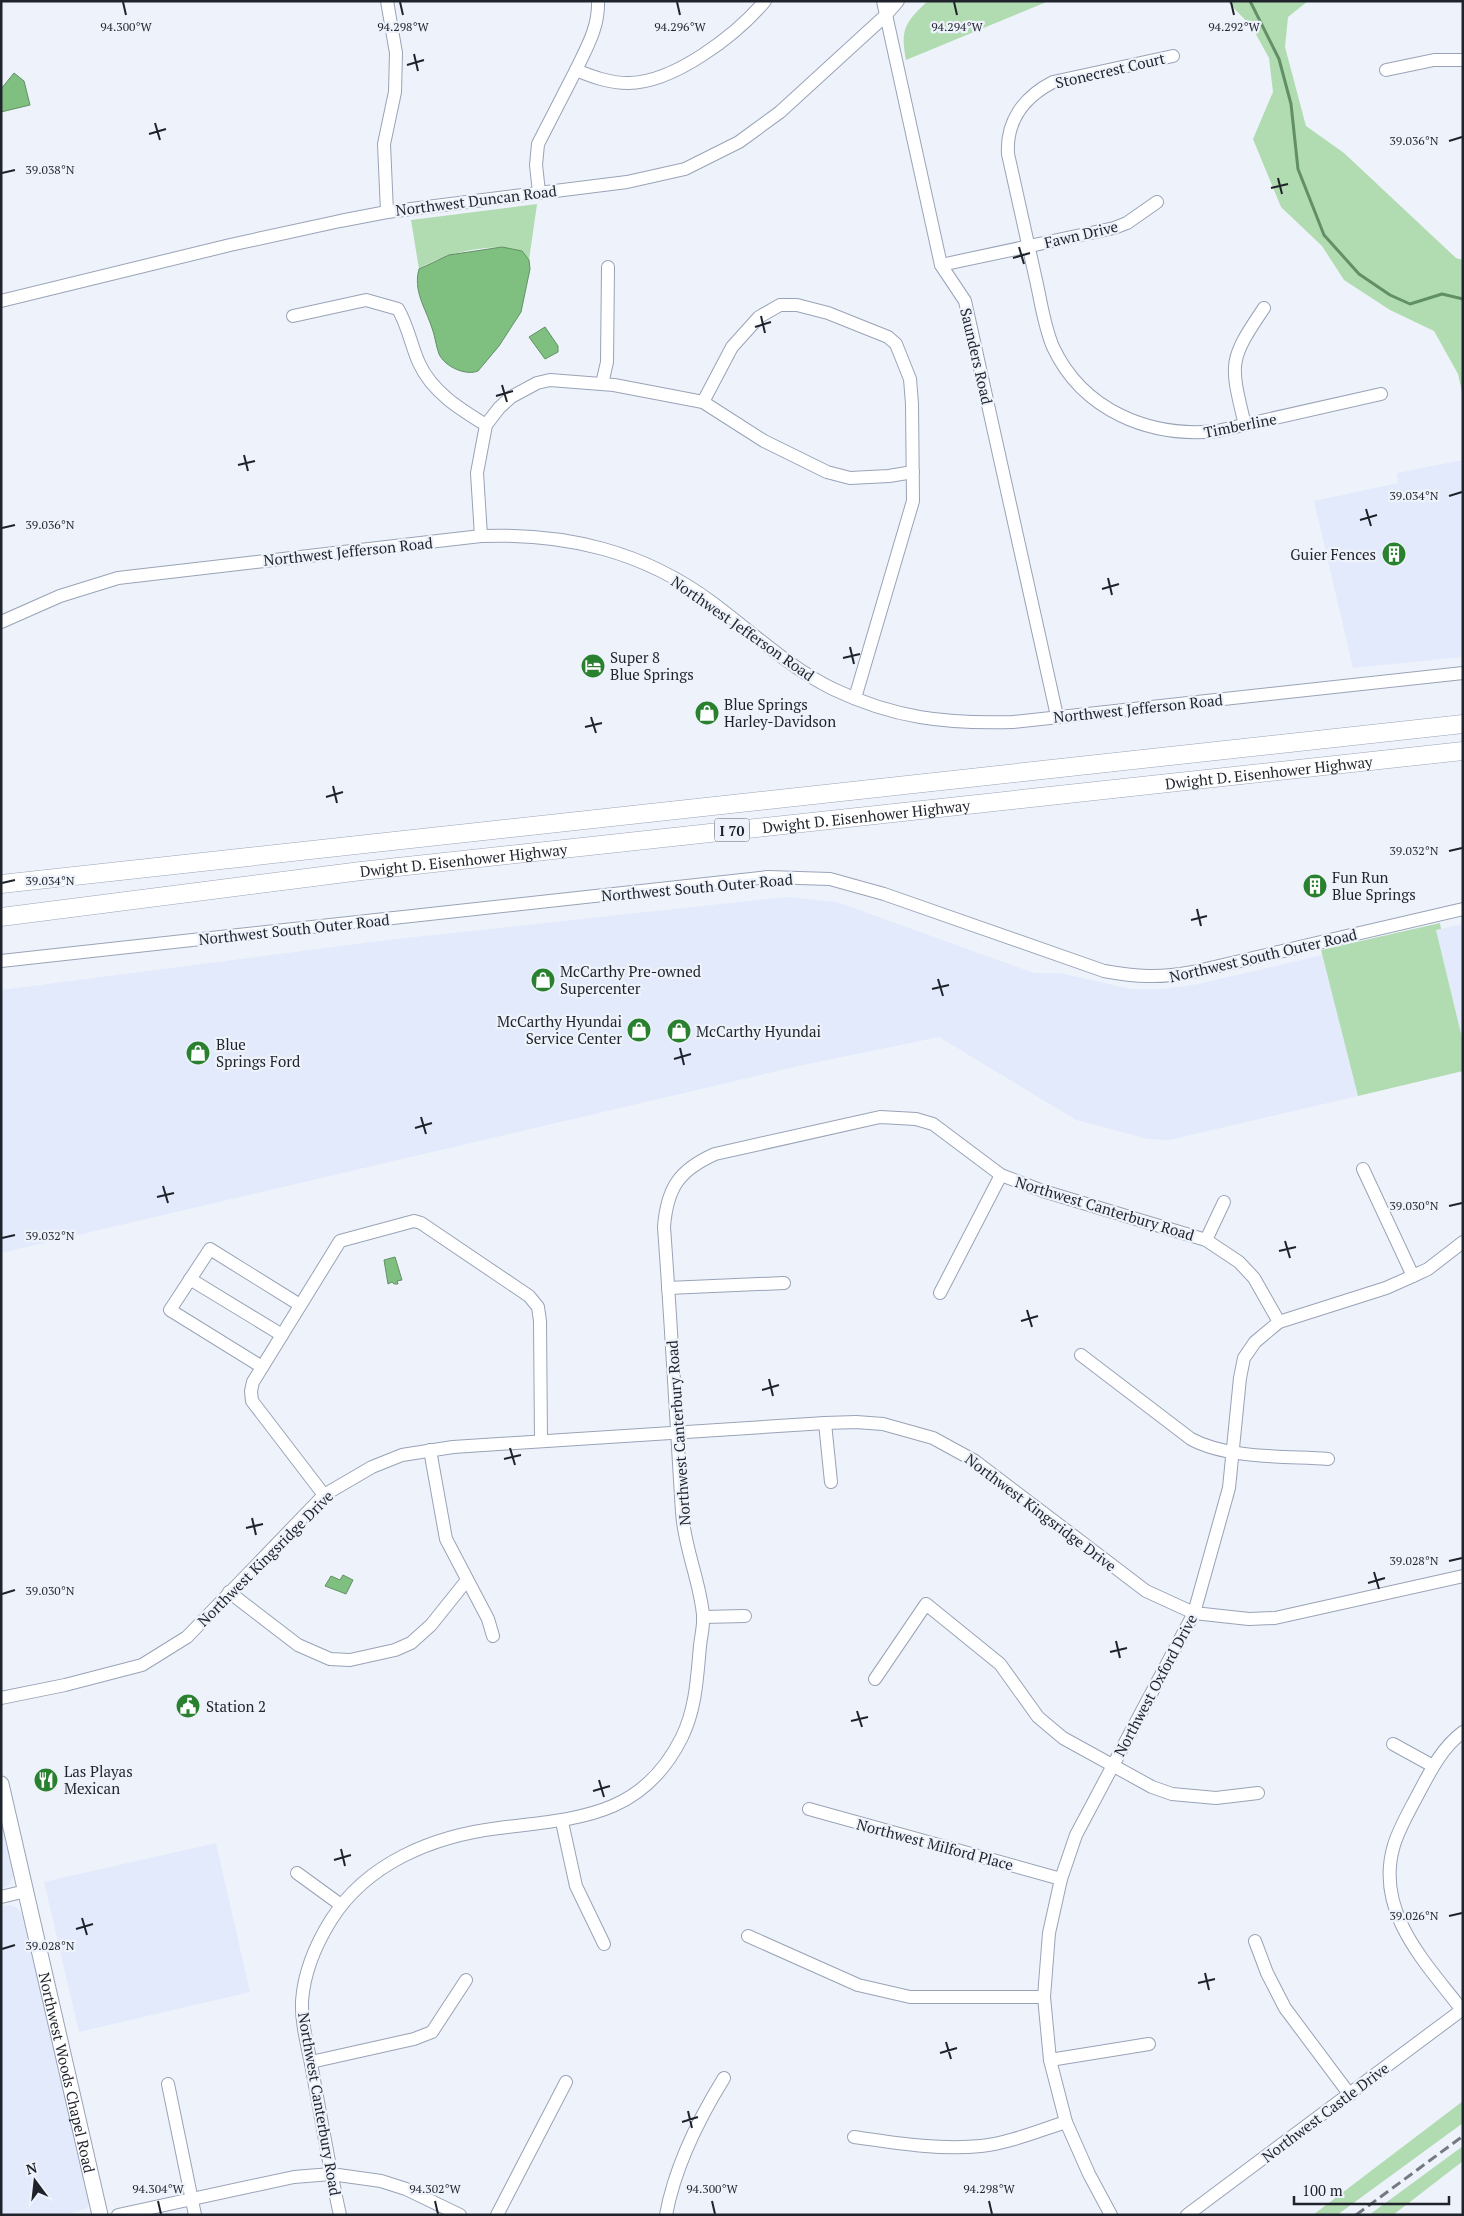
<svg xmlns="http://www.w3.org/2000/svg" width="1464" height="2216" font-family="'PT Serif',serif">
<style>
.built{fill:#e2eafb}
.green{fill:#b1dbb0}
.water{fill:#7fbf7f;stroke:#629066}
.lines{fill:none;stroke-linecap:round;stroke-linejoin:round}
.stream{stroke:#629066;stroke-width:3}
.minor-casing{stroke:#99a3b7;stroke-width:14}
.major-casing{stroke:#99a3b7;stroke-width:17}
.highway-casing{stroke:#99a3b7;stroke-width:19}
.minor{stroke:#fff;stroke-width:12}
.major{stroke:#fff;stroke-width:15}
.highway{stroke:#fff;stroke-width:18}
.rail{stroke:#757a82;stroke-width:3;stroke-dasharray:10 5;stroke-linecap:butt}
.ticks{fill:none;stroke:#1f232b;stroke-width:2}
.labels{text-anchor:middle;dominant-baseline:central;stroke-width:4.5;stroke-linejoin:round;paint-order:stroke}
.shield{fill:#eef3fb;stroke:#5d6169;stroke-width:1}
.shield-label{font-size:14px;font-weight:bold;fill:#1f232b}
.street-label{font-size:15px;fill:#1f232b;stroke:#eef3fb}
.poi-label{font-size:15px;fill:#1f232b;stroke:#eef3fb;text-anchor:start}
.ticks-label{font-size:12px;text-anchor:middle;fill:#1f232b;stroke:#eef3fb;stroke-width:4.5;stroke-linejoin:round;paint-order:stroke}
</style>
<rect width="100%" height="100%" fill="#eef3fb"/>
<g class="built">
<polygon points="1463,460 1463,657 1353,668 1314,501 1398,483 1397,473"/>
<polygon points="785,897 837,902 1034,973 1060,973 1131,989 1163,989 1198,984 1322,955 1358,1096 1169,1140 1148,1139 1076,1120 939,1037 803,1065 1,1253 1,990 387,940"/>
<polygon points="1463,924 1463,1042 1436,930"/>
<polygon points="1,1811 15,1874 8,1886 1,1889"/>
<polygon points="216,1843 250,1992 79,2032 44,1882"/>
<polygon points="10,1905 17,1908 24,1917 90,2200 87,2208 65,2215 1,2215 1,1906"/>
</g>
<g class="green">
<path d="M928,1h121l-143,59c-6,-31 -1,-38 22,-59z"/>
<polygon points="1227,1 1308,1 1288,17 1285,47 1306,126 1344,153 1456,258 1463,260 1463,397 1458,374 1434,331 1390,310 1344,280 1322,246 1281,207 1253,139 1273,92 1269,58 1252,27"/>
<path d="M537,204l-8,56c-15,-26 -90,-6 -110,9l-8,-49z"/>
<polygon points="1440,923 1441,929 1436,930 1463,1042 1463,1071 1358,1096 1321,950"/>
<polygon points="1463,2101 1463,2123 1337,2215 1313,2215"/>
<polygon points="1463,2146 1463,2161 1393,2215 1369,2215"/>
</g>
<g class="water">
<polygon points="14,73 24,81 30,105 1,112 1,89"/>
<path d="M502,247l20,4 7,9 1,9 -9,43 -22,34 -21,25c-12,5 -33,-4 -39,-17 -3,-8 -4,-18 -7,-26 -7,-21 -19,-37 -13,-59l30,-14z"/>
<polygon points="545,327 558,346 558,352 545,359 529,337"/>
<polygon points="395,1257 402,1280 397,1281 398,1284 394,1284 392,1282 388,1284 384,1260"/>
<polygon points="343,1575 353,1580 346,1594 325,1586 331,1576 340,1580"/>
</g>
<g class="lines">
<polyline class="stream" points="1250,1 1279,59 1291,104 1298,169 1324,235 1359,274 1390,295 1410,304 1442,294 1463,299"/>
<defs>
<g id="minor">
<path d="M598,1c1,26 -11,46 -22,69 17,7 33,13 52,13 46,0 108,-48 137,-82"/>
<polyline points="883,1 941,265 965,301 1057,716"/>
<path d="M1173,56l-120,26c-29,15 -47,39 -45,72 9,42 19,84 28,126 5,22 8,46 17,67 30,64 97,91 164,84l164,-37"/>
<polyline points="1386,70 1434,60 1463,60"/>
<polyline points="539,192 536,165 538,144 576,70"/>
<polyline points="387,212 384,144 395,92 396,53 387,1"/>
<polyline points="941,265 1114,228 1127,223 1157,202"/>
<polyline points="1,301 230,245 340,221 387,212 627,182 685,169 739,142 780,112 885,16 898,1"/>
<path d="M293,316l73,-16 32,9c10,17 13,36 21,54 13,29 41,46 67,62"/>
<polyline points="602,384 607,362 608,267"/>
<polyline points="703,402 732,347 759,317 780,305 797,305 828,313 888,337 896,344 910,379 912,404 913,501 855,698"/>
<path d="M1245,425c-15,-62 -17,-64 19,-117"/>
<polyline points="481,536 477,473 486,425 499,408 511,397 537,383 550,380 614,385 703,402 764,441 827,472 850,478 889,476 913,472"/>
<path d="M1,622l59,-26 58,-18 363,-42c86,-3 162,15 232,67 39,29 75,64 120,86 61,29 112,35 180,33l450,-49"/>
<path d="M1,961l767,-84 62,2 54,15 220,77c33,6 56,7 89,1l270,-63"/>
<polyline points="1363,1169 1413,1276"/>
<polyline points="1206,1240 1224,1202"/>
<polyline points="190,1279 282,1335"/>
<polyline points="668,1288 784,1283"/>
<polyline points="940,1293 1001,1175"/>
<path d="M1081,1355l110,84c37,20 95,17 137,20"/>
<polyline points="262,1367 170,1310 210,1249 300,1305"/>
<polyline points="825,1423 831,1482"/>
<polyline points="430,1450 446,1539 488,1619 493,1636"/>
<polyline points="324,1495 252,1401 251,1391 253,1382 340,1241 414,1221 421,1223 529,1296 538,1307 540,1321 541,1441"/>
<polyline points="229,1592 298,1645 330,1659 350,1660 395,1650 411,1643 431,1625 467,1580"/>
<polyline points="703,1617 745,1616"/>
<polyline points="875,1679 926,1604 1000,1664 1038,1717 1063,1738 1152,1787 1172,1794 1216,1798 1258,1793"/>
<polyline points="1,1698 65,1685 142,1665 187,1637 324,1495 372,1467 402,1455 453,1447 825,1423 856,1422 883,1424 933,1438 975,1461 1146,1591 1194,1613 1249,1619 1275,1618 1463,1576"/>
<polyline points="1393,1744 1433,1766"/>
<polyline points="809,1809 1061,1879"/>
<polyline points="562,1822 576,1886 604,1944"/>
<polyline points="297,1873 341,1905"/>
<polyline points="1,1897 26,1891"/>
<polyline points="748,1936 858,1985 910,1997 1044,1997"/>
<polyline points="1255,1941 1267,1973 1285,2008 1350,2095"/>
<path d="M1462,2010c-37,-48 -88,-99 -68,-165 5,-16 13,-30 21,-45 13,-24 25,-51 48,-68"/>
<polyline points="1050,2060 1149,2044"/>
<polyline points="311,2062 414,2039 432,2032 466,1980"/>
<polyline points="168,2084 195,2215"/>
<path d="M854,2137c42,6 85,13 127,9 28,-3 57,-15 85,-24"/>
<polyline points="118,2215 294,2177 331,2174 381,2181 406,2189 460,2215"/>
<path d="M340,2215c-11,-49 -19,-98 -28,-146 -4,-22 -11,-45 -10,-68 2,-28 14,-57 29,-81 36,-57 102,-84 168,-92 78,-10 143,-10 183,-91 14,-29 15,-59 18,-91 1,-10 4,-21 3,-31 -3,-34 -19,-68 -21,-103 -6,-95 -11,-190 -18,-285 3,-39 15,-57 51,-73l165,-37 36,2 17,5 68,51 42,16 163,49 33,22 15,16 25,44"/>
<polyline points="497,2215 566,2082"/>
<path d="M666,2215c9,-49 32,-95 58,-137"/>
<polyline points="1111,2215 1089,2174 1066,2122 1050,2060 1044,1997 1049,1933 1061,1879 1076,1835 1194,1613 1229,1488 1240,1378 1244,1358 1255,1342 1279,1322 1386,1288 1413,1276 1428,1269 1463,1242"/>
<polyline points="1187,2215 1463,2009"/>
</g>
<g id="major">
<path id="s1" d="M1,1784l99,431"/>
</g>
<g id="highway">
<polyline points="1,884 1463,724"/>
<path id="s2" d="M1,917l360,-46 1102,-120"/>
</g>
</defs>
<use href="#minor" class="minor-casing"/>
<use href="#major" class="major-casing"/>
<use href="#highway" class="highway-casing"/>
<use href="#minor" class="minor"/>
<use href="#major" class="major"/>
<use href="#highway" class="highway"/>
<polyline class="rail" points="1356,2215 1463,2136"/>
</g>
<path class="ticks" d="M123,2l3,13M400,2l3,13M677,2l3,13M954,2l3,13M1231,2l3,13M414,54l4,17M407,65l17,-5M155,123l5,17M149,134l17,-5M1449,141l13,-4M2,173l13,-3M1278,178l4,16M1271,188l17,-4M1019,247l5,17M1013,258l17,-5M761,316l4,17M755,327l16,-5M502,385l5,17M496,396l17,-5M244,455l4,16M238,465l17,-4M1449,496l13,-4M1366,509l5,17M1360,520l17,-5M2,528l13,-3M1108,578l4,17M1102,589l17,-5M850,647l4,17M843,658l17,-4M591,717l5,16M585,727l17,-4M333,786l4,17M326,797l17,-5M1449,851l13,-3M2,883l13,-3M1197,909l4,17M1191,920l16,-4M938,979l5,17M932,989l17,-4M680,1048l4,17M674,1059l17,-5M421,1117l5,17M415,1128l17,-5M163,1186l5,17M157,1197l17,-4M1449,1206l13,-3M2,1238l13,-3M1285,1241l5,17M1279,1251l17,-4M1027,1310l5,17M1021,1321l17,-5M769,1379l4,17M762,1390l17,-5M510,1448l5,17M504,1459l17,-4M252,1518l4,17M246,1528l17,-4M1449,1561l13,-3M1374,1572l5,17M1368,1583l17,-5M2,1594l13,-4M1116,1641l4,17M1110,1652l17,-4M857,1711l5,16M851,1721l17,-4M599,1780l5,17M593,1791l17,-5M341,1849l4,17M334,1860l17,-5M1449,1916l13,-3M82,1918l5,17M76,1929l17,-5M2,1949l13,-4M1205,1973l4,17M1198,1983l17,-4M946,2042l5,17M940,2053l17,-5M688,2111l4,17M682,2122l16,-5M158,2201l3,13M435,2201l3,13M712,2201l3,13M989,2201l3,13"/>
<defs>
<symbol id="building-disc" viewBox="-11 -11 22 22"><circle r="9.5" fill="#29802e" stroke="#eef3fb"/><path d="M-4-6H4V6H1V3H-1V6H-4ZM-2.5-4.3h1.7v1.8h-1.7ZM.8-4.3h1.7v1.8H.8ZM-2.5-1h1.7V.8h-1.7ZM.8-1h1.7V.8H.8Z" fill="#fff"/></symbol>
<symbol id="hotel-disc" viewBox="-11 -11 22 22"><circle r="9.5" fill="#29802e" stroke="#eef3fb"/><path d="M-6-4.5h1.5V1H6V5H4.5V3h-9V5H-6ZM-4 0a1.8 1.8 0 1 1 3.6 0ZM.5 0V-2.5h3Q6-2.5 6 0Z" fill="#fff"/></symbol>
<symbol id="shop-disc" viewBox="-11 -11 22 22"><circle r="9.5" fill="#29802e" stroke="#eef3fb"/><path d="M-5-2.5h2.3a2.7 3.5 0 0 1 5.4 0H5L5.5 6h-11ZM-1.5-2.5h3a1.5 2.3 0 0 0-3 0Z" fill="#fff"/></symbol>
<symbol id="civic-disc" viewBox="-11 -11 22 22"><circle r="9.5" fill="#29802e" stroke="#eef3fb"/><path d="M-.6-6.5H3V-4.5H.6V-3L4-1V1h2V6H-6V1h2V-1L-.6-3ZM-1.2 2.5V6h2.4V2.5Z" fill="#fff"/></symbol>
<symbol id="restaurant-disc" viewBox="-11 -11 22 22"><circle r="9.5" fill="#29802e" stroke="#eef3fb"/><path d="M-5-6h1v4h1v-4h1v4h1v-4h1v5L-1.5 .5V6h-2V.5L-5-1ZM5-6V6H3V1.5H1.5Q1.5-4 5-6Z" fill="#fff"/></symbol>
</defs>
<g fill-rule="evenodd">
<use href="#building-disc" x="1380" y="540" width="28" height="28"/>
<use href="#hotel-disc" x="579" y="652" width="28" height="28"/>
<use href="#shop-disc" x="693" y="699" width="28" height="28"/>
<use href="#building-disc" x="1301" y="872" width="28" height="28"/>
<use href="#shop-disc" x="529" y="966" width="28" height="28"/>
<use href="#shop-disc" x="625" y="1016" width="28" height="28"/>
<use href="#shop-disc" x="665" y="1017" width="28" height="28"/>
<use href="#shop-disc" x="184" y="1039" width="28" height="28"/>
<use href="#civic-disc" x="174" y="1692" width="28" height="28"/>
<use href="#restaurant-disc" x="32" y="1766" width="28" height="28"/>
</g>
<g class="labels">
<rect class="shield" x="714.5" y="818.5" width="35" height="23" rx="4"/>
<g class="shield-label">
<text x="732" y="830">I 70</text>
</g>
<g class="street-label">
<text transform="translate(1110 70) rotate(-13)">Stonecrest Court</text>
<text transform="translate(476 200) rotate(-7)">Northwest Duncan Road</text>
<text transform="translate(1081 234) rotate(-13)">Fawn Drive</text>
<text transform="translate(977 356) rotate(77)">Saunders Road</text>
<text transform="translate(1240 425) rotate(-11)">Timberline</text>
<text transform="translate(348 551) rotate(-6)">Northwest Jefferson Road</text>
<text transform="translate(743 628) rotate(35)">Northwest Jefferson Road</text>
<text transform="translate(1138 708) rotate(-6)">Northwest Jefferson Road</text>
<text stroke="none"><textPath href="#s2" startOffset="1276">Dwight D. Eisenhower Highway</textPath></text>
<text stroke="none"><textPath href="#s2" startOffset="871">Dwight D. Eisenhower Highway</textPath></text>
<text stroke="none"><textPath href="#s2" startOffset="466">Dwight D. Eisenhower Highway</textPath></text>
<text transform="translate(697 887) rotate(-5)">Northwest South Outer Road</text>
<text transform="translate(294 929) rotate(-6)">Northwest South Outer Road</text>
<text transform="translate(1263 955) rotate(-13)">Northwest South Outer Road</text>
<text transform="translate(1105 1208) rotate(17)">Northwest Canterbury Road</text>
<text transform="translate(678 1433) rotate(-94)">Northwest Canterbury Road</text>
<text transform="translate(1041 1512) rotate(37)">Northwest Kingsridge Drive</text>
<text transform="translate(265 1558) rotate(-45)">Northwest Kingsridge Drive</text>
<text transform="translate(1155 1685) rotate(-62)">Northwest Oxford Drive</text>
<text transform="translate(935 1844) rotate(15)">Northwest Milford Place</text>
<text stroke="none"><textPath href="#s1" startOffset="296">Northwest Woods Chapel Road</textPath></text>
<text transform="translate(320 2104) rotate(80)">Northwest Canterbury Road</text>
<text transform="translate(1325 2112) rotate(-37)">Northwest Castle Drive</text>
</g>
<g class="poi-label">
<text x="1376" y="554" text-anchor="end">Guier Fences</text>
<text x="610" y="657">Super 8<tspan x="610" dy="17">Blue Springs</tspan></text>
<text x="724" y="704">Blue Springs<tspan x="724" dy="17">Harley-Davidson</tspan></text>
<text x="1332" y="877">Fun Run<tspan x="1332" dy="17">Blue Springs</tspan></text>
<text x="560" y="971">McCarthy Pre-owned<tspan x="560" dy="17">Supercenter</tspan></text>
<text x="622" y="1021" text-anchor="end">McCarthy Hyundai<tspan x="622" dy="17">Service Center</tspan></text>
<text x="696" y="1031">McCarthy Hyundai</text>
<text x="216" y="1044">Blue<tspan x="216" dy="17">Springs Ford</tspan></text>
<text x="206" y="1706">Station 2</text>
<text x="64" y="1771">Las Playas<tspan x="64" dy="17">Mexican</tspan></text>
</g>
</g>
<g class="ticks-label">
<text x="126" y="31">94.300°W</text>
<text x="403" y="31">94.298°W</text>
<text x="680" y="31">94.296°W</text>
<text x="1234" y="31">94.292°W</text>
<text x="957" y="31">94.294°W</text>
<text x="1414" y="145">39.036°N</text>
<text x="50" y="174">39.038°N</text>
<text x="1414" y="500">39.034°N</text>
<text x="50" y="529">39.036°N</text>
<text x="1414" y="855">39.032°N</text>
<text x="50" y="885">39.034°N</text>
<text x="1414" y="1210">39.030°N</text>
<text x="50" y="1240">39.032°N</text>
<text x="1414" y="1565">39.028°N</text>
<text x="50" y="1595">39.030°N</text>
<text x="1414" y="1920">39.026°N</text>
<text x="50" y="1950">39.028°N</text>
<text x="158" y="2193">94.304°W</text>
<text x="435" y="2193">94.302°W</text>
<text x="712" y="2193">94.300°W</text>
<text x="989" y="2193">94.298°W</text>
</g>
<rect width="1464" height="2216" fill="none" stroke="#1f232b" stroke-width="5"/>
<g transform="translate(35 2181) rotate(345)" stroke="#eef3fb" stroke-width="4" paint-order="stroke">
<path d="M0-4L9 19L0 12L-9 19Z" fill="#1f232b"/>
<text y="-8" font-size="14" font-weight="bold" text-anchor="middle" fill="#1f232b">N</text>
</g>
<path d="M1294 2196v8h155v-8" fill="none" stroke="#1f232b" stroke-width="2.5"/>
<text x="1302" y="2196" font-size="15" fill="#1f232b" stroke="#eef3fb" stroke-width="4" paint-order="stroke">100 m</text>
</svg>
